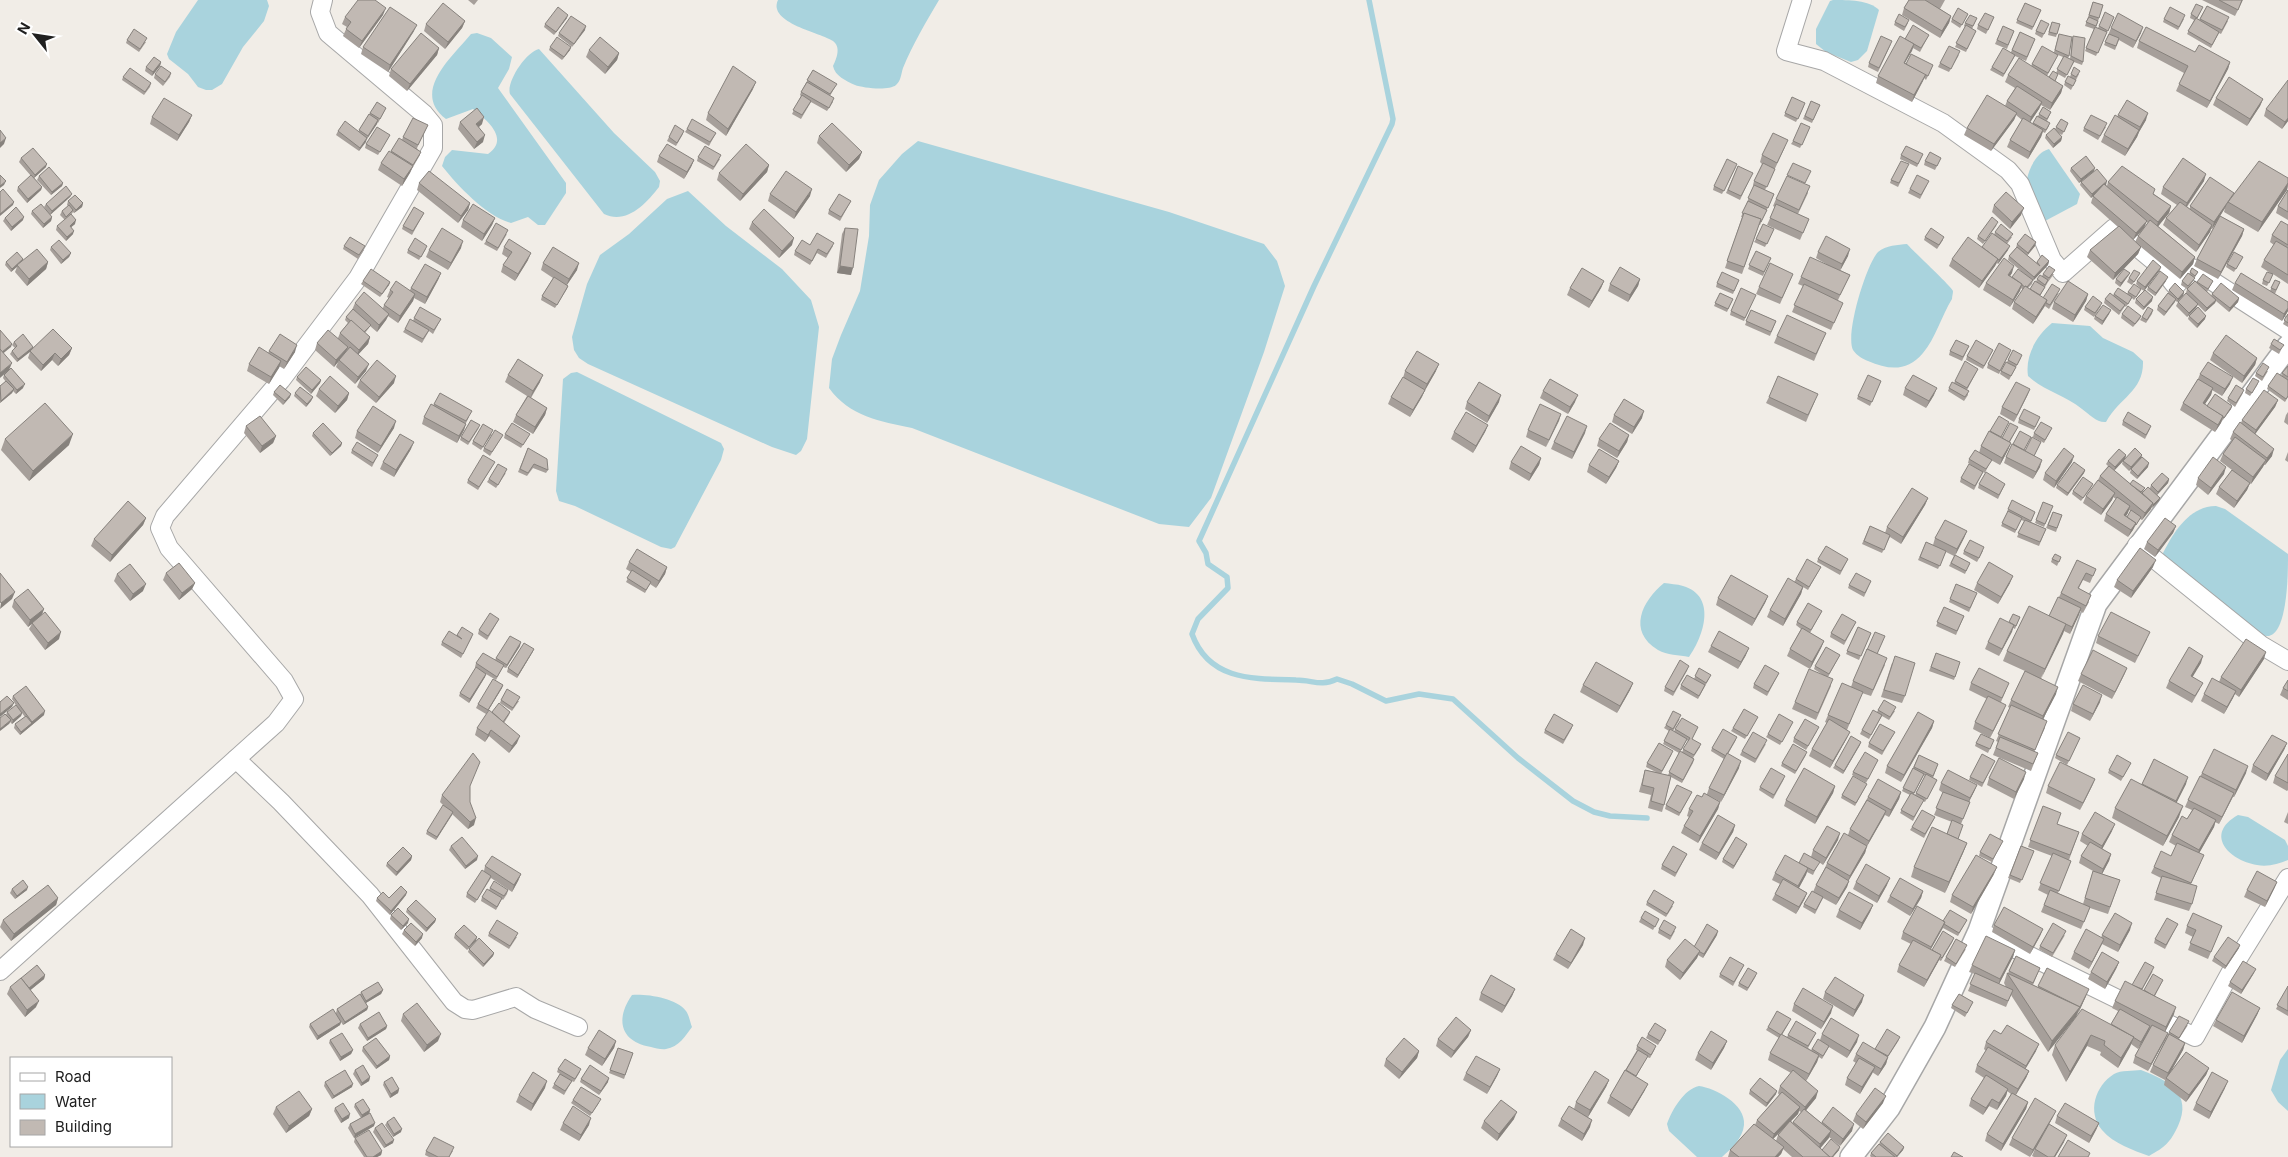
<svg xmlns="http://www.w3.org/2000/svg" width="2288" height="1157" font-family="Inter,sans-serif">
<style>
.water{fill:#a9d3dd}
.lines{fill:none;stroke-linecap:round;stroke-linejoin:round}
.stream{stroke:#a9d3dd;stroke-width:5.5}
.minor-casing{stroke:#a7a7a7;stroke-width:20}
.tertiary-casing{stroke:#a7a7a7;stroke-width:24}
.minor{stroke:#fff;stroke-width:18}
.tertiary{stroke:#fff;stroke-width:21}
.wall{fill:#a69f9a;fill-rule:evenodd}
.shaded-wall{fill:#87827d}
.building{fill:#c1b9b3;stroke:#87827d}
</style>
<rect width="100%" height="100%" fill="#f1ede7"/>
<g class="water">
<polygon points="198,0 267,0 269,6 264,21 243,47 222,84 212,90 206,90 198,87 188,74 169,59 167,54 176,32"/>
<path d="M778,0h161c-13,22 -26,44 -36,68 -2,6 -2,13 -7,17 -7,6 -33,3 -41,0 -9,-4 -20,-9 -22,-19 4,-8 8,-19 0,-25 -11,-8 -66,-18 -55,-41z"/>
<path d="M1833,0c16,0 36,0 46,10l-12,41 -9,9 -7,2 -25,-10 -10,-8v-15l14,-28z"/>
<path d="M477,33l14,5 21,19 -3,12 -11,19 68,95v10l-21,32h-7l-10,-8 -17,6c-25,-7 -53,-37 -69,-57l3,-9 7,-7 36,4c22,-15 -1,-34 -15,-45l-27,10c-35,-27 5,-61 25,-85z"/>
<path d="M539,49l75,84 41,39 5,9 -1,6c-13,17 -33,38 -55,27l-94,-120c-4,-12 16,-42 29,-45z"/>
<path d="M918,141l251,71 95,32 13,17 8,25 -21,66 -53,146 -22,29 -30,-3 -247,-96c-32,-7 -62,-11 -83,-40l3,-29 9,-24 19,-44 9,-55 1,-31 9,-25 23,-26z"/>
<path d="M2049,149l31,45 -3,10 -32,17 -18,-42c2,-11 10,-27 22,-30z"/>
<polygon points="688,191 726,226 782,269 811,300 819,327 807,439 801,451 796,455 772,447 588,364 579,358 574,350 572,337 587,284 600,255 629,234 667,199"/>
<path d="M1907,244c7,8 44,42 46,47 0,3 -1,5 -1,8 -10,16 -17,40 -29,54 -16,19 -34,17 -55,8 -5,-2 -11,-5 -15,-11 -8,-16 13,-85 25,-98 8,-7 20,-7 29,-8z"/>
<path d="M2052,323l38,3 13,12 30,14 10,9c1,30 -23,36 -37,61 -9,1 -17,-8 -24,-13 -17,-14 -38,-18 -54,-33 -3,-20 8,-40 24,-53z"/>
<polygon points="577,372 721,443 724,449 721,460 675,547 671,549 661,547 575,506 559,501 556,491 563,379 571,373"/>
<path d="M2216,506l9,3 63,45c0,20 0,101 -31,78l-95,-77c11,-22 27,-49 54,-49z"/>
<path d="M1664,583c6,1 13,1 19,3 34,10 21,50 6,71 -10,-2 -22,-2 -31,-7 -31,-19 -16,-49 6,-67z"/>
<path d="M2238,815l10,2 37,23 3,6v14c-10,4 -20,7 -31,5 -29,-5 -53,-31 -19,-50z"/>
<path d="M632,995c16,-1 44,3 54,16 3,4 4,11 6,16 -7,9 -13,20 -26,22 -4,1 -11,-1 -15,-2 -31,-5 -36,-28 -19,-52z"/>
<polygon points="2288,1049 2288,1111 2278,1102 2271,1090 2280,1060"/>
<path d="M2141,1070c27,10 52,24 37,56 -8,17 -13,21 -29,30 -16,-6 -35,-12 -47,-26 -15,-18 -7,-44 12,-56 7,-4 19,-3 27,-4z"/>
<path d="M1699,1086c16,2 47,18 45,39 -1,13 -13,24 -22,32h-25l-28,-26 -2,-7c5,-14 17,-35 32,-38z"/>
</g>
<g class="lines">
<path class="stream" d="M1369,0l24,119 -1,5 -78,162 -115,255 7,12 2,11 19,13 1,11 -30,31 -6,15c17,47 62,45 104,46 17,0 24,7 41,-1l15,5 34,17 33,-7 34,5 65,59 55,43 21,11 16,4 37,2"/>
<defs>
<g id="minor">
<polyline points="1802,0 1786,51 1824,61 1943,123 2008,170 2020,184 2052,260 2063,273 2114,228 2160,266 2174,284 2177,284 2192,268 2288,330"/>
<polyline points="2137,545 2261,645 2288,661"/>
<polyline points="236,759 281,802 370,895 454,1002 465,1009 473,1010 516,997 535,1009 578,1027"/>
<polyline points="1979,931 2195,1037 2239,957 2288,878"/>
<polyline points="0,971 276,723 294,699 284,681 169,548 160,528 165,516 281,380 358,278 433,148 433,125 424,114 328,33 320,12 323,0"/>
</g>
<polyline id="tertiary" points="1851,1157 1889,1108 1935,1027 1979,931 2096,604 2288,346"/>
</defs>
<use href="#minor" class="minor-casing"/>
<use href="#tertiary" class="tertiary-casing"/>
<use href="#minor" class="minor"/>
<use href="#tertiary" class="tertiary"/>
</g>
<g class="wall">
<polygon points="468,0 478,0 474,5"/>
<polygon points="1909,0 1945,0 1940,9 1951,16 1949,23 1940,38 1902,15 1904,8"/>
<polygon points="2202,0 2243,0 2235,16"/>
<polygon points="2093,2 2103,5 2096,28 2098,28 2099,26 2114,17 2096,56 2085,51 2094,29 2085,26"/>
<polygon points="2025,3 2041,10 2032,30 2016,23"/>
<polygon points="2207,6 2228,21 2221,34 2219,33 2211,48 2187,34 2194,20 2190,18 2191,14 2201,11 2197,19 2199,20"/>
<polygon points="1968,14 1960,28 1951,22 1952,19"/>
<polygon points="383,15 359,48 343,36 347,27 342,24 345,17"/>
<polygon points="1994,17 1986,34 1977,29 1978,25"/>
<polygon points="567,18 554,35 544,27 545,24"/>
<polygon points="1977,18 1972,29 1976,31 1966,52 1955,47 1965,27 1964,26 1965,23"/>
<polygon points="2164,19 2184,19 2178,30 2163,22"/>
<polygon points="465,21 462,28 445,49 424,31 426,24"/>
<polygon points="1895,22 1908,23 1904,31 1894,25"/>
<polygon points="2060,24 2056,37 2048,35 2050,26"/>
<polygon points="2003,26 2014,31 2007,49 1995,44"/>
<polygon points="2047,28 2042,38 2035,34 2036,31"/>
<polygon points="2111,28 2141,33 2133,48 2119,40 2115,50 2104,45"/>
<polygon points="585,30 572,47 558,36 559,33"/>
<polygon points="414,31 388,72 361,54 363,47"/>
<polygon points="2020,32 2035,39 2026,61 2015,56 2003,77 1990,70 1992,67 2011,52"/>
<path d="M2059,34l10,22 -1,2 2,1 2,-19 1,-4 10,26 -1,3 -8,-3 -9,16 -7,-4 -3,7 8,5 -2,7 -11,17 -9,-5 -2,4 -9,13 3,2 4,-8h1l5,-9 8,5 -4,9 2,5 -4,7 -2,-1 -2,5 -13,22 -21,-12 3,-7 12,-20 -6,-5 -2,5 -23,31 -27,-16 3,-7 38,-22 2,-5 8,-13 -10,-6 3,-7 23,-9 1,-2 22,-12zM2058,55l5,2 -7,16 -7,4 -2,-1z"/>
<polygon points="1929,35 1920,52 1913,48 1905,63 1933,65 1926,80 1924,78 1912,102 1876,83 1878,76 1905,39"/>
<polygon points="127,40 146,42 139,52 126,43"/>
<polygon points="2139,41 2195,52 2230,62 2228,69 2207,108 2176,91 2184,73 2137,48"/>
<polygon points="1891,44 1878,72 1868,67 1869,63"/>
<polygon points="550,47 571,47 570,50 562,60 549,50"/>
<polygon points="439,48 437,55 407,91 389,76 391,69"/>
<polygon points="589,50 619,53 617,60 605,74 586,57"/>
<polygon points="1959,55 1949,72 1938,67 1940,63"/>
<polygon points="161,62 160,66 152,76 145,71 146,67"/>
<polygon points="813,70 835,87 830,96 833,102 827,111 811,102 801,119 792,114 801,96 800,95 801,92"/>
<polygon points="171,73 170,77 163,86 154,78 155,74"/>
<polygon points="2071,74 2079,74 2071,90 2064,85 2065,82 2070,77"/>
<polygon points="123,77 151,83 150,87 144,95 122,80"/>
<polygon points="753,89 726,136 706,120 708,113"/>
<polygon points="1792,97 1804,106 1796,122 1784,116"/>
<polygon points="2216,98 2263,99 2260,106 2247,126 2213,105"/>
<polygon points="1811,101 1820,105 1812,123 1803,119"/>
<polygon points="386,108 378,123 378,122 359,151 336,135 338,131 358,132 370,113"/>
<polygon points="2266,109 2288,121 2282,129 2264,116"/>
<polygon points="192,115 189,122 177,141 150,124 152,117"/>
<polygon points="2118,115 2146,120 2139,132 2137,137 2125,156 2101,142 2104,135"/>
<polygon points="2061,119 2068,123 2062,135 2059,133 2062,137 2061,141 2053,148 2045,138 2046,135 2055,129"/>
<polygon points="460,122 482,124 479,127 483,142 474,149 458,129"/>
<polygon points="428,125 417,148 420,155 402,186 378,170 381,163 402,140 403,137"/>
<polygon points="1810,127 1800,148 1791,144 1793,141"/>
<polygon points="2106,127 2098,140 2083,131 2084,128"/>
<polygon points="687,129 716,133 709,146 685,132"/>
<polygon points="683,134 676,146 667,141 669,137"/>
<polygon points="390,135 378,155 365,148 366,144"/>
<polygon points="819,136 862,152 859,159 846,172 817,143"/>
<polygon points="1785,147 1765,190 1774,194 1760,225 1759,225 1742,274 1725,268 1742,217 1741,217 1754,185 1753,185 1754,181 1762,164 1760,162 1762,155"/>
<polygon points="1923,154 1917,167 1900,159 1901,155"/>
<polygon points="659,156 694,160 691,167 684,179 657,162"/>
<polygon points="698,157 720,159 713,170 697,161"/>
<polygon points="21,158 46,167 34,178 42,187 41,190 27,203 17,191 18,187 31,176 19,162"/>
<polygon points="1941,158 1935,170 1924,165 1925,161"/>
<polygon points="769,165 767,172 740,201 717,180 719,173"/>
<polygon points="1738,166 1751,176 1740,200 1726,193"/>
<polygon points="1736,167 1722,194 1713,190 1714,186"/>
<polygon points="1907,168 1898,187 1890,183 1891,180"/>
<path d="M2071,168l23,3 13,15 1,-4 46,12 17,12 -2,7 -11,13 37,31 -2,7 -13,15 -39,-32 -3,7 -25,26 -26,-23 3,-7 28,-23 -27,-24 2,-7 3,-3 -5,5 -11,-13 1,-3 12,-10 -14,11 -9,-12zM2146,221l2,2 -10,13 -3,6 -2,-2 11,-12z"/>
<polygon points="39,176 63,183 62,186 51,195 37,180"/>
<polygon points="2288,177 2288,186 2287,190 2258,232 2224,212 2225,208 2220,216 2244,229 2242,236 2218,279 2194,266 2197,259 2218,220 2212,229 2211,229 2210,232 2196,252 2163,225 2166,218 2177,205 2161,194 2163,187 2204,181 2187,207 2190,209 2190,206 2233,195 2288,178"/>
<polygon points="419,183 470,203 468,210 458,223 417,190"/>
<polygon points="1805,184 1808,193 1798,214 1809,219 1800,240 1767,225 1775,207 1773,206 1776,199"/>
<polygon points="1927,185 1920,199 1908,193 1910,189"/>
<polygon points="2288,190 2288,220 2276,213 2278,206"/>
<polygon points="72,194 70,197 50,215 44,207 46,204"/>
<polygon points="770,194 810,196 794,219 768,201"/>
<polygon points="68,201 83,203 82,207 74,213 73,212 71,215 75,224 71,227 73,234 66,241 56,230 57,226 65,220 60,215 62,211 68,206 67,205"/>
<polygon points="851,201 840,221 828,214 829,210"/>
<polygon points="1994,205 2021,215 2010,229 1992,212"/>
<polygon points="32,211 52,217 51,221 43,228 31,214"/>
<polygon points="424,213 412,235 402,229 403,226"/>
<polygon points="5,218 23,220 11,231 3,221"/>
<polygon points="495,218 492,225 482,241 461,227 463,220"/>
<polygon points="752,222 792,245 779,258 749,229"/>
<polygon points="1997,225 1983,244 1977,239 1978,236"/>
<polygon points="2288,225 2288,284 2273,274 2267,286 2262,284 2263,280 2272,274 2261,267 2264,260 2274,245 2270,242 2272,235"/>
<polygon points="845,228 851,275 837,273 842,234"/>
<polygon points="1774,229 1765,247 1754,242 1756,239"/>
<polygon points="1995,232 2012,237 2007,244 2008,250 1998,264 1997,263 1995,266 1979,288 1949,266 1952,259 1982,247 1994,235"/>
<polygon points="507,234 497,251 484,244 486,241"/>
<polygon points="1925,237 1943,240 1937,249 1924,240"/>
<polygon points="2017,244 2035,246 2027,255 2036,263 2037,262 2049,261 2048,265 2033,280 2032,284 2028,288 2030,289 2036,282 2037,279 2042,276 2043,274 2054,274 2048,282 2040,296 2043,298 2059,293 2049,309 2045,306 2033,324 2012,309 2014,302 2023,290 2021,288 2010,307 1983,290 1986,283 2012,273 2010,276 2012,277 2027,276 2008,260 2009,256 2016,248"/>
<polygon points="810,245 833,246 826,258 817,253 810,265 794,255 795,251"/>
<polygon points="344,246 364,250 358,259 343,249"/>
<polygon points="51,247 71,253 69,257 61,264 50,250"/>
<polygon points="504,247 528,260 515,281 501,272 503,265 508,258 502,254"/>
<polygon points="461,248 448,270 426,257 429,250"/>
<polygon points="426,249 419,260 407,253 408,250"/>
<polygon points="1756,251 1771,258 1763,276 1748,269"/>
<polygon points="1818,252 1848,256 1840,270 1850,275 1838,300 1840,309 1831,330 1792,312 1803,286 1798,284 1801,277 1826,264 1816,258"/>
<polygon points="23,259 22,261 48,262 46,269 27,286 15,272 17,267 11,272 5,265 6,262"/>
<polygon points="2241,260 2234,272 2226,267 2227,264"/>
<polygon points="543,263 577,270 567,285 568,286 567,289 555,308 541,300 542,296 553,278 541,270"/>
<polygon points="2192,268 2198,272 2193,281 2188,289 2197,283 2197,282 2213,281 2207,292 2211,296 2212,294 2239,298 2238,302 2229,312 2216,301 2215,303 2205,312 2186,293 2187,289 2181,285 2182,281 2189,274"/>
<polygon points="2160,270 2144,291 2141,289 2140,292 2134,300 2132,298 2126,307 2125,306 2119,315 2104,303 2105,299 2113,295 2114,294 2127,294 2128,292 2141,289 2136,284 2137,281"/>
<polygon points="441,273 438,280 425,304 414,298 413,301 398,323 388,316 386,320 377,332 370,326 369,328 365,333 370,337 368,344 358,354 366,371 355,384 336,367 338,362 334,367 315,350 317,343 338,338 340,333 348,323 345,320 346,317 352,310 355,303 383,308 384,305 389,298 387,297 390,290 410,290 411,288"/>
<polygon points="2130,273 2128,276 2120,287 2115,283 2116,279"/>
<polygon points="2140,273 2132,285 2127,282 2129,278"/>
<polygon points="1793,274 1780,304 1756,294 1759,287"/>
<polygon points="1640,279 1638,286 1628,302 1608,291 1610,284"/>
<polygon points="1739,280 1733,294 1716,287 1717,283"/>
<polygon points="2275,280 2280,282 2275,294 2288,311 2282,321 2232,290 2235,283 2270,291"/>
<polygon points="363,281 390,282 389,285 380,297 361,284"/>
<polygon points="1604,281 1601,288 1589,308 1567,295 1570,288"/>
<polygon points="2166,281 2155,296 2147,290 2148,287"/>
<polygon points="2169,290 2184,292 2183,296 2177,302 2175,300 2164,316 2157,310 2158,306 2168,293"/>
<polygon points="1720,293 1733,299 1727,312 1714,306"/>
<polygon points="2088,294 2086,301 2073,322 2052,309 2054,302"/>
<polygon points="1754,298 1744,321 1730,315 1731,311"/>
<polygon points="2136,299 2152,301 2143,310 2135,303"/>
<polygon points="2178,302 2198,304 2196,308 2187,317 2176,306"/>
<polygon points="2101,306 2094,317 2084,310 2085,307"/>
<polygon points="1751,310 1776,321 1770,336 1745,325"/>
<polygon points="2111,310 2109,314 2102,325 2094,319 2095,316"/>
<polygon points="2153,310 2152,314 2146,323 2140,320 2142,317"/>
<polygon points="2122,314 2141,316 2140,319 2133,327 2121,318"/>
<polygon points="2288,314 2288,327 2283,324"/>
<polygon points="2189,316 2205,319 2197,328 2188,319"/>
<polygon points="414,318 441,319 433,334 429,331 422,343 403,332 405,329 413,321"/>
<polygon points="1826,333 1814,361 1774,343 1777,336"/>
<polygon points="14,342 32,349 72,348 69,355 58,366 52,360 41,371 28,358 30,352 17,362 10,354 12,351 15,348 12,345"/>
<polygon points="2271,344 2282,348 2279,354 2269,348"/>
<polygon points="1969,346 1962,361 1949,355 1950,351"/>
<polygon points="1993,350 1983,369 1966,360 1967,356"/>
<polygon points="2013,350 2021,358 2009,380 2000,374 2001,371 2007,362"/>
<polygon points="269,351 295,352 284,369 279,366 269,384 247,371 249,364 268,353"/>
<polygon points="2010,353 1999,374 1987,368 1988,364"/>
<polygon points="2213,353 2257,358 2255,365 2242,383 2210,360"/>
<polygon points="2288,366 2288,397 2285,402 2267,389 2268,386 2281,376"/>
<polygon points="1978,369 1967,390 1968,395 1964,401 1948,391 1949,388 1954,383 1955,381"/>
<polygon points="1405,371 1436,371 1410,417 1388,404 1391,397 1403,378"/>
<polygon points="2268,371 2262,381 2255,376 2256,373"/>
<polygon points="2200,374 2230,384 2222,396 2212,390 2211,395 2205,404 2207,406 2232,406 2231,409 2222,421 2215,432 2180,410 2183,403 2198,379"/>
<polygon points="4,375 23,388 16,394 13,391 12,393 0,403 0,386 6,382 3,378"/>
<polygon points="508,375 540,382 531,398 547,408 545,415 533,434 513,422 516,415 527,396 505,382"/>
<polygon points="297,377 321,380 320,383 311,394 296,380"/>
<polygon points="360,380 394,383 376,403 357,387"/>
<polygon points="1881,381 1870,406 1857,399 1858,396"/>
<polygon points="2258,384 2250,396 2245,393 2246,389"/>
<polygon points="1905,388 1934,395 1926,408 1903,395"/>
<polygon points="319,389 349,393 347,400 335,413 316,396"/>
<polygon points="2030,389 2027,396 2014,422 2000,414 2002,407"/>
<polygon points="1543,391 1575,402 1568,414 1540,398"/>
<polygon points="274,392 290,397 283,405 273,395"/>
<polygon points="295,393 313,397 311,401 306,407 294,396"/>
<polygon points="2243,393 2235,407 2227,401 2228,398"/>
<polygon points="1769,397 1815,401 1806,422 1766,403"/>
<polygon points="2278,400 2275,407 2255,434 2272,456 2265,465 2264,465 2251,484 2240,476 2250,483 2247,490 2234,508 2216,494 2219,487 2232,470 2220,461 2223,454 2232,441 2230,439 2233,432 2241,423 2242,420"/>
<polygon points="1467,402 1499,402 1487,423 1465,409"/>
<polygon points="434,404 469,417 466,423 464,430 457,443 422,424 424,417"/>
<polygon points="2288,412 2288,425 2284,422 2286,415"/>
<polygon points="1561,414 1546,447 1526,437 1528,430"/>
<polygon points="1614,415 1642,418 1632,434 1612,422"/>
<polygon points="2040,417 2034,430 2018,423 2019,419"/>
<polygon points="2123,421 2150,429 2145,439 2122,425"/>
<polygon points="2009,422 2001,437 2002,438 2018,427 2010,442 2008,450 2000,465 1991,460 1985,473 1983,472 1974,490 1960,482 1961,478 1974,467 1968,463 1969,459 1979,453 1981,446 1990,431"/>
<polygon points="1488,425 1485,432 1473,453 1451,439 1454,432"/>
<polygon points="246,426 276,436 273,443 260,453 244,433"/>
<polygon points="394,428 378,453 355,438 357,431"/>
<polygon points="479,428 468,445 460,440 461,437"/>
<polygon points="2050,432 2044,443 2033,437 2034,433"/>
<polygon points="313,433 342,443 341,446 330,456 312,436"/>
<polygon points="1585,433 1572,459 1551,449 1554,442"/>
<polygon points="492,434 481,450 472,444 473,441"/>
<polygon points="505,434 528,437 521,448 504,438"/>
<polygon points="1629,435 1627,442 1617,458 1597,446 1599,439"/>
<polygon points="2031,437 2024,450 2025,451 2041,442 2034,456 2040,467 2033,479 2004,463 2006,457 2013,444"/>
<polygon points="501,438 490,456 483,451 484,448"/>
<polygon points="5,439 69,445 29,481 1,450"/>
<polygon points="528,448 548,470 546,473 533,468 527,476 518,472"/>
<polygon points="411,449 394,477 380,469 383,462"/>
<polygon points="352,450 378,455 372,467 351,453"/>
<polygon points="2288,452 2288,462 2285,460"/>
<path d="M2126,455l-1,4 -11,11 16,14 15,4 -2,3 7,-3 1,-3 18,-6 -1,4 -11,12 3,3 -1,3 -8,7 -9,12 -2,-1 -12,18 -24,-16 2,-7 10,-15 -3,-2 -1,3 -11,15 -18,-12 3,-7 12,-16 2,-4 8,-10 -2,-2 2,-3zM2129,510l2,1 -4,6 -1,-1z"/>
<polygon points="2142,455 2141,458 2129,471 2122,464 2123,461"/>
<polygon points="1541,458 1539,465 1529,481 1509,469 1511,462"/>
<polygon points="1619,461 1616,468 1606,484 1587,472 1589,465"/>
<polygon points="2072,462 2054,488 2043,480 2045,473"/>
<polygon points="493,465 478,490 467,483 468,480"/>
<polygon points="2148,467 2137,479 2130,473 2131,469"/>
<polygon points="2085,470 2084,473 2067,496 2056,488 2057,485"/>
<polygon points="506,473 496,488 487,482 489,479"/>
<polygon points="2224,474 2208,495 2196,485 2198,478"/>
<polygon points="1979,484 2005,484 1998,499 1978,488"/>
<polygon points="2093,484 2091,488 2081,501 2072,494 2073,491"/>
<polygon points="1928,498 1925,505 1901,544 1890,537 1882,553 1862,544 1870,526 1885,533 1887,527"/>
<polygon points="2043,502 2053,506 2044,527 2035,523"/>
<polygon points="2008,509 2035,512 2031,522 2046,529 2039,546 2017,537 2024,521 2021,520 2015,533 2001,526 2007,513 2007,512"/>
<polygon points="2053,512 2062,515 2056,532 2046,528"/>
<polygon points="146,518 143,525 110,562 91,546 94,539"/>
<polygon points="2176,526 2173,533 2155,557 2144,549 2147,542"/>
<polygon points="1967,531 1964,538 1955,555 1970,563 1965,574 1949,566 1954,556 1946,552 1938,569 1918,560 1926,542 1933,545 1935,538"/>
<polygon points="1964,551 1983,551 1977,562 1963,554"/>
<polygon points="2061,557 2057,566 2051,562 2052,559"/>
<polygon points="1818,559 1848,559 1840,575 1817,562"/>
<polygon points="2077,560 2096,569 2090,583 2083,580 2079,588 2089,602 2083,613 2080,611 2070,634 2064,631 2041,678 2056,694 2043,719 2045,728 2034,752 2038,753 2031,771 1993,755 1998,742 1996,741 2010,708 2008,707 2011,700 2025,671 2003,661 2007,651 2049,616 2059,597"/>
<polygon points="629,562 667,567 665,574 656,588 650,584 645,593 626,582 631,572 626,569"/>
<polygon points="1821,567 1808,590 1803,587 1801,594 1783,626 1767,617 1770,610 1794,582 1796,579"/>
<polygon points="2153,567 2131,598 2114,587 2117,580"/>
<polygon points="166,573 195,583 192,589 179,600 163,580"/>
<polygon points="117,574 143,591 130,601 114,581"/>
<polygon points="1871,581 1864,597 1848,588 1849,585"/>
<polygon points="1977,583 2010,583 1998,604 1974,590"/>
<polygon points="1956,584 1977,593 1969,612 1949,602"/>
<polygon points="1768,596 1765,603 1752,626 1716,605 1718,598"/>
<polygon points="14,600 44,609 42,615 59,639 45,650 29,629 32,624 28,627 12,607"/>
<polygon points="1944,607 1964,616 1956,635 1936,626"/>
<polygon points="1822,611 1810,633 1824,641 1821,648 1810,669 1787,656 1790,649 1801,629 1796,625 1797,622"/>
<polygon points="2020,617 2015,629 2013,628 1999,656 1985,649 1988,642 2009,623"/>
<polygon points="499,619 487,640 478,634 479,630"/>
<polygon points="1856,622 1844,645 1830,637 1831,633"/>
<polygon points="462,627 472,637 461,658 441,645 442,642 457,636"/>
<polygon points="1858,627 1871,633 1859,660 1846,654"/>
<polygon points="2098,636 2147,639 2135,663 2096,643"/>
<polygon points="520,646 506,668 503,667 496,680 486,674 485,677 469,703 459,696 460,693 481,671 475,667 476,663 495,660 496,658"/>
<polygon points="1711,646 1746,655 1738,669 1708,652"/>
<polygon points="534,649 532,653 517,678 507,672 508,668"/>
<polygon points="1936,653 1960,662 1954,680 1929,671"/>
<polygon points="1878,654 1885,665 1871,696 1862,693 1847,730 1847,738 1830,768 1809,756 1812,749 1827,723 1825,722 1828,715 1851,687 1853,681"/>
<polygon points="1840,655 1828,677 1831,686 1816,720 1792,709 1795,702 1823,675 1814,669 1815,666"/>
<polygon points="2264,659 2239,697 2235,694 2224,714 2201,701 2204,694 2219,682 2221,677"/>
<polygon points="1892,663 1905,696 1902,703 1881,697"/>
<polygon points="2201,663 2192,676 2200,689 2192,703 2166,688 2169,681"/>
<polygon points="1699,668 1709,679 1698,699 1680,689 1681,685 1694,679"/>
<polygon points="2127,668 2124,675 2112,699 2078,681 2081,674"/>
<polygon points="1688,669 1673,696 1664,691 1665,687"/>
<polygon points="1779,673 1767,696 1753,688 1754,684"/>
<polygon points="2288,680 2288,700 2280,695 2283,688"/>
<polygon points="1633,683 1630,690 1617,713 1580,692 1583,685"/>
<polygon points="1971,683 2006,690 2001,702 2003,712 1990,738 1973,729 1975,722 1987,699 1969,690"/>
<polygon points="503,685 502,688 486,714 476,708 478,704"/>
<polygon points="13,696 44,715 20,735 14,728 15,724 25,717 22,713 21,716 12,724 10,722 9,724 6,715 7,712 17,707 12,699"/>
<polygon points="501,700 519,701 512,711 500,703"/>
<polygon points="2100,702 2090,721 2071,711 2073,704"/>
<polygon points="1878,710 1895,711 1889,720 1882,716 1869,739 1860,734 1862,730 1877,712"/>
<polygon points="492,712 510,712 509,715 504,723 517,743 509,753 489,736 485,742 475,735 477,728"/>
<polygon points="1758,717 1745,739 1731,731 1733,728"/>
<path d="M1680,719l-7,12 1,1 1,-3 23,-2 -6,12 8,8 -7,11 1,1 -1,4 -11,20 -11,-6 -7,28 -2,7 -14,-4 3,-13 -12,-3 6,-22 11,2 -10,-5 1,-4 25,-9 -11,20 7,1 11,-22 -16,-9 6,-13 -5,-3 2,-3zM1687,740l1,1 -6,11h-2z"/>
<polygon points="1934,721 1932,728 1901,782 1885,773 1887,766"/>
<polygon points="1793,722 1780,745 1766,737 1768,734"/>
<polygon points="1572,728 1563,744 1544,733 1545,730"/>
<polygon points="1817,731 1806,750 1793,742 1794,738"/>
<polygon points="1895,732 1882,755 1868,747 1869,743"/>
<polygon points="2080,738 2067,765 2055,758 2056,755"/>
<polygon points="1736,740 1728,754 1739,768 1721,802 1708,795 1720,802 1718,809 1698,843 1681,833 1684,826 1689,817 1687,816 1689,809 1702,797 1707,794 1709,788 1724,759 1711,751 1712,748"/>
<polygon points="1861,742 1843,774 1833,768 1835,765"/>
<polygon points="1976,743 1992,744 1988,753 1975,746"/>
<polygon points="2287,743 2284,750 2266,781 2251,772 2253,765"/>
<polygon points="1766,744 1755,763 1740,755 1742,751"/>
<polygon points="2288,754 2288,790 2287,791 2273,783 2275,776"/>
<polygon points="1806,755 1795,774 1781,766 1782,763"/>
<path d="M1919,755l19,9 -5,14 4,2 -2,3 -10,19 -2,-1 -10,20 -13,-8 10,-18 -8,-4zM1924,775l1,1 -10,19 -1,-1z"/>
<polygon points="2154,759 2186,784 2176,803 2179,817 2163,846 2112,818 2115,808 2142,784"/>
<polygon points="1878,760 1866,783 1852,775 1853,772"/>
<polygon points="2131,763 2121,781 2108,773 2109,770"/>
<polygon points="1993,764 1982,787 1969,780 1970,777"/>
<polygon points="2202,773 2246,773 2234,797 2233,797 2219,824 2215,822 2214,827 2199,853 2201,862 2191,884 2192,904 2189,911 2154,900 2161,878 2151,873 2154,867 2171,856 2176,846 2169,842 2172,835 2187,819 2192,810 2185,807 2188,800"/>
<polygon points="1989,778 2024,779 2014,799 1987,785"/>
<polygon points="1784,779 1773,799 1759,790 1760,787"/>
<polygon points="2095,779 2092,786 2080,810 2046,793 2048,786"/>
<polygon points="1941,783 1977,785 1969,802 1970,802 1961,824 1958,839 1967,843 1963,853 1945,893 1911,877 1914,867 1947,834 1952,822 1934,815 1943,793 1939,790"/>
<polygon points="1867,784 1855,806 1841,798 1842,795"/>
<polygon points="1835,786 1833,793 1815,824 1784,806 1786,800"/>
<polygon points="470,787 470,802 474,825 468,829 452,814 436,840 426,834 427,831 444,806 440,802 442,795"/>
<polygon points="1692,792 1679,816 1665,809 1666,805"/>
<polygon points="1901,792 1899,799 1889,817 1885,815 1867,846 1865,853 1849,880 1847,887 1836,905 1823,898 1815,914 1803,907 1804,904 1813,892 1816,885 1824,870 1827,863 1848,835 1850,829 1868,797"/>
<polygon points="2043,806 2057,824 2079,832 2069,860 2071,861 2058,893 2083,904 2093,871 2079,863 2081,856 2088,846 2080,841 2082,834 2112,831 2102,849 2111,854 2109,861 2102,874 2120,880 2108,914 2090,908 2081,929 2041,912 2048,895 2038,890 2052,856 2028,847"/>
<polygon points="2288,812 2288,824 2284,822"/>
<polygon points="1935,817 1924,838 1910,830 1912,827"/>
<polygon points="1735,825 1733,832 1716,860 1699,850 1702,843"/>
<polygon points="1838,840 1823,865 1819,862 1813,875 1807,872 1799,888 1807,893 1804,900 1796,914 1772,900 1780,884 1772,880 1775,873 1799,863 1811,857 1813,850"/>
<polygon points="1747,844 1733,869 1722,862 1723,859"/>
<polygon points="2001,844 1992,862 1979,856 1980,852"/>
<polygon points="451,846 477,860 465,869 449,850"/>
<polygon points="2021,846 2034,851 2020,883 2008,878"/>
<polygon points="1687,854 1675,877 1661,869 1662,865"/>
<polygon points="412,856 411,860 396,876 386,866 387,863"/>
<polygon points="485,866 521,874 518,881 512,892 491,878 475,903 466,897 467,893 484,871"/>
<polygon points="1994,874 1971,914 1950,902 1952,895"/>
<polygon points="1856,882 1887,885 1877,903 1853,889"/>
<polygon points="2277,882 2274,889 2265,907 2244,897 2247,890"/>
<polygon points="490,888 508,890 507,894 503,900 502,899 496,910 481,901 482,897 489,890"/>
<polygon points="12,889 27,890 15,899 10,893"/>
<polygon points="1923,891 1921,898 1910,916 1887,902 1890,896"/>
<polygon points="406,895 390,915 376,901 377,898 389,898"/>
<polygon points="58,898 56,905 11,941 0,927 3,920"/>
<polygon points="1647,902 1673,906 1666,917 1646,905"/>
<polygon points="1873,905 1870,912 1860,930 1836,917 1839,910"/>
<polygon points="407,909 436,919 435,922 426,932 406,912"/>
<polygon points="391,915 408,923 401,930 390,919"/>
<polygon points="1641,918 1659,919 1653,930 1639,922"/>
<polygon points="1967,920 1958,936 1943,928 1931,949 1932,950 1953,941 1941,961 1939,960 1924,987 1897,972 1899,965 1911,944 1901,939 1903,932 1943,921"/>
<polygon points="2178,924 2165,949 2154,943 2155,939"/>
<polygon points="1994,925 2043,929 2040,936 2030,954 1992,932"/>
<polygon points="2187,926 2222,926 2208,959 2188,950 2193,937 2185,933"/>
<polygon points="1659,929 1675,931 1670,940 1658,933"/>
<polygon points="404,930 422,938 415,946 402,934"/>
<polygon points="2130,930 2118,952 2102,944 2089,969 2071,959 2074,952 2101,938 2102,935"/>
<polygon points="489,933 517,937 509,949 488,936"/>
<polygon points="455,934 476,941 467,950 454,938"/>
<polygon points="1717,935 1703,958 1698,955 1697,958 1680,980 1665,967 1667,960"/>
<polygon points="2065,935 2052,957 2039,949 2040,946"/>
<polygon points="1583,945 1568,969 1553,960 1556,954"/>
<polygon points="2239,948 2225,969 2212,961 2214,957"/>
<polygon points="469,949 494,953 493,956 483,967 468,952"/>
<polygon points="1966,949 1955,967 1944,961 1946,957"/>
<polygon points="2015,950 2013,957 1999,984 2006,987 2004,983 2007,973 2008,973 2016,956 2040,968 2033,985 2038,987 2047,968 2086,996 2076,1017 2048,1052 2011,995 2006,1007 1968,991 1975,974 1969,972 1972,965"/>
<polygon points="2119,962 2116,969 2105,989 2088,979 2091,972"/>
<polygon points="1744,965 1733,986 1719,977 1720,974"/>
<polygon points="2153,971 2142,990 2144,990 2163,980 2155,996 2174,1014 2165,1032 2168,1033 2165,1040 2148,1071 2133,1063 2135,1056 2146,1036 2138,1049 2131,1044 2118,1068 2100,1055 2101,1052 2087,1046 2066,1082 2052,1055 2055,1045 2111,1025 2118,1011 2112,1008 2115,1001 2132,985"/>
<polygon points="2254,973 2241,994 2228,986 2230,982"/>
<polygon points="45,975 44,979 30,990 36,1007 25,1017 7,994 10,987"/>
<polygon points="1756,976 1747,991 1738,986 1739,983"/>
<polygon points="2288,986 2288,1016 2276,1009"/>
<polygon points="1515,989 1512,996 1502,1013 1479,1000 1481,993"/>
<polygon points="383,990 381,994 366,1003 368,1007 367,1010 343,1025 341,1022 340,1025 317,1040 309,1027 310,1024 336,1013 337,1009 360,995 361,992"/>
<polygon points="1825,992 1862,1002 1853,1017 1823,999"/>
<polygon points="1973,1002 1965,1017 1951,1008 1952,1005"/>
<polygon points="1794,1004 1831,1013 1821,1029 1792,1011"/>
<polygon points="2260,1008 2257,1015 2242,1043 2213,1026 2216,1020"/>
<polygon points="403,1014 438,1041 424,1052 401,1021"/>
<path d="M1789,1023l-7,12 5,2 1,-2 28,-2 -8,15 3,2 9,-10 2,-6 35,8 -10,16 -18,-11 -7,12 -3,-2 -2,5 -11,19 10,17 -10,12 15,13 1,-1 30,9 -12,15 -11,-9 -9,11 2,2h17l-6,7h-41l-9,-8 -2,5 -3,3h-50l2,-7 25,-25 2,-5 22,-25 -1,-2 2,-7 11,-13 -23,-13 2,-7 9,-15 -13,-8 2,-3zM1799,1111l2,1 -8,11 -2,-2 7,-7zM1782,1130l-4,5 -2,6 -3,-2z"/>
<polygon points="360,1024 387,1026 386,1029 367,1041 358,1028"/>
<polygon points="2188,1025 2179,1039 2185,1043 2183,1050 2170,1073 2209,1068 2206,1075 2186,1102 2164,1085 2165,1080 2150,1072 2153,1065 2169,1032"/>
<polygon points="1471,1030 1468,1037 1451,1058 1436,1046 1438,1039"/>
<polygon points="1665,1033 1658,1045 1646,1038 1648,1034"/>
<polygon points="2001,1034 2036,1051 2025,1069 2029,1071 2026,1078 2016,1095 2028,1102 2026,1109 2001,1151 1985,1141 1987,1134 2011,1094 2007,1091 2006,1096 1997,1110 1989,1106 1983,1115 1969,1106 1971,1099 1984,1078 1975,1072 1977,1065 1986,1051 1984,1049 1986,1042"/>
<polygon points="330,1040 353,1050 351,1054 340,1061 329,1043"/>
<polygon points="1899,1040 1888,1057 1886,1064 1878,1076 1872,1072 1860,1094 1845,1085 1847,1078 1856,1063 1853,1061 1856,1054 1875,1049"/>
<polygon points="616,1041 614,1048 602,1066 585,1055 588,1048"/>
<polygon points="1727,1041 1724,1048 1711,1070 1695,1060 1698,1053"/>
<polygon points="1637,1046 1655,1049 1650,1058 1647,1057 1636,1077 1645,1090 1629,1117 1607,1103 1610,1096 1637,1050 1636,1050"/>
<polygon points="363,1047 390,1056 389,1060 376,1069 362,1051"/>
<polygon points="618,1048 633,1053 624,1079 609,1073"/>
<polygon points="1419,1051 1417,1058 1399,1079 1384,1066 1386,1059"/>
<polygon points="558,1069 580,1072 574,1082 572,1081 564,1095 552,1088 560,1074 557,1072"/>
<polygon points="1500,1069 1497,1076 1487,1094 1463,1080 1466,1073"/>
<polygon points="355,1070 370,1077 369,1081 361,1086 353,1074"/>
<polygon points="581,1079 608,1082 599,1095 580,1082"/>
<polygon points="1609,1080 1606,1087 1588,1117 1590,1127 1582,1141 1558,1126 1561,1119 1574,1109 1576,1102"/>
<polygon points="325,1082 352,1087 332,1099 324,1086"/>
<polygon points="384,1082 399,1089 398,1093 390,1098 383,1085"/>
<polygon points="545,1088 531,1111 516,1102 519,1095"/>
<polygon points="2225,1088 2209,1119 2193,1110 2196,1103"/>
<polygon points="1750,1090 1776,1094 1766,1107 1749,1094"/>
<polygon points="573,1100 599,1103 590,1116 571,1103"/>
<polygon points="1883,1103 1863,1129 1853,1121 1856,1114"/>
<polygon points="355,1104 370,1110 369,1114 374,1126 354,1138 348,1128 350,1124 361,1118 354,1107"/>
<polygon points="276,1107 312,1109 309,1116 286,1133 273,1114"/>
<polygon points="335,1108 349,1118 341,1123 334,1111"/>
<polygon points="2057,1116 2099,1123 2096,1130 2089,1143 2055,1123"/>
<polygon points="2053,1117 2043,1135 2064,1142 2055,1157 2034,1157 2032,1156 2035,1149 2030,1157 2009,1145 2012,1138"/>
<polygon points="1514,1119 1497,1141 1481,1128 1484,1121"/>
<polygon points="387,1122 401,1132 393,1137 385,1125"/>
<polygon points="563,1123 589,1125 579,1141 560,1130"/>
<polygon points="375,1128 393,1143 384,1148 373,1132"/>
<polygon points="355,1138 382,1151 381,1155 377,1157 364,1157 354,1142"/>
<polygon points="1880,1142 1904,1147 1903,1150 1897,1157 1871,1157 1870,1156 1871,1153 1879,1144"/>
<polygon points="426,1151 453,1151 449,1157 429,1157 425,1155"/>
</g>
<g class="shaded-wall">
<polygon points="386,8 383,15 359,48 362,41"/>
<polygon points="568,15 567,18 554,35 556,32"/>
<polygon points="1951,16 1949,23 1940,38 1942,31"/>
<polygon points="465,21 462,28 445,49 448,42"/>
<polygon points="417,25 414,31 388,72 390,65"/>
<polygon points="586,26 585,30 572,47"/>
<polygon points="2143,27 2141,33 2133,48 2136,41"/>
<polygon points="1914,44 1912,51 1901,69 1904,63"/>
<polygon points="571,47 570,50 562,60 564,57"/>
<polygon points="439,48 437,55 407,91 410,84"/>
<polygon points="619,53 617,60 605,74 608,67"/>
<polygon points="161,62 160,66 152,76 153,72"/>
<polygon points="2230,62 2228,69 2207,108 2210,101"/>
<polygon points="1926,74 1923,81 1912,102 1914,95"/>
<polygon points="756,82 753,89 726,136 728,129"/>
<polygon points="2063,86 2061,93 2050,110 2052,103"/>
<polygon points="2263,99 2260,106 2247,126 2250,119"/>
<polygon points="2042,102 2039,109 2029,124 2031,117"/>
<polygon points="2017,113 2014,120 1991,151 1994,144"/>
<polygon points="2148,113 2146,120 2139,132 2137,137 2125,156 2128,149 2138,132 2140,127"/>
<polygon points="192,115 189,122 177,141 179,135"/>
<polygon points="484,117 482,124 474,131 476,124"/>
<polygon points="2288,118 2288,121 2282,129 2285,122"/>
<polygon points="378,120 377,124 367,139 368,136"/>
<polygon points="2043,130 2041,137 2028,159 2030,152"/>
<polygon points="485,135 483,142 474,149 477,142"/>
<polygon points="2062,137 2061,141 2053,148 2054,144"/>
<polygon points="6,138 4,144 0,148 0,143"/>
<polygon points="367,138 366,142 359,151 360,148"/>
<polygon points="862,152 859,159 846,172 849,165"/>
<polygon points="694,160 691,167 684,179 687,172"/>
<polygon points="47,164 46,167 34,178 35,175"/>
<polygon points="769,165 767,172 740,201 743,194"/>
<polygon points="413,166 410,173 402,186 404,179"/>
<polygon points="2095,168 2094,171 2079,183 2081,179"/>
<polygon points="2206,174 2204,181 2184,210 2187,203"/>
<polygon points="6,181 4,185 0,188 0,186"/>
<polygon points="2107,181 2106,185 2091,198 2092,194"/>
<polygon points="63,183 62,186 51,195 52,192"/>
<polygon points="2288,183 2287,190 2258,232 2262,222"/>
<polygon points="42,187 41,190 27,203 28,199"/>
<polygon points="812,189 810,196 794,219 796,212"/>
<polygon points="72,194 70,197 50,215 52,211"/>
<polygon points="14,202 13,205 0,216 0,214"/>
<polygon points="2228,202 2225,208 2212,229 2214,222"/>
<polygon points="83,203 82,207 74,213 76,210"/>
<polygon points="470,203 468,210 458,223 461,216"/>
<polygon points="2171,206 2169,213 2156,229 2158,222"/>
<polygon points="2024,208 2021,215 2010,229 2012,222"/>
<polygon points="24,217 23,220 11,231 12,227"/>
<polygon points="52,217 51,221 43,228 44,224"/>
<polygon points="495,218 492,225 482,241 484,234"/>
<polygon points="76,220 75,224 69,229 70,226"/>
<polygon points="2147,221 2144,228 2133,240 2136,233"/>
<polygon points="2212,225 2210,232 2196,252 2199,245"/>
<polygon points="2244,229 2242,236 2218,279 2221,272"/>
<polygon points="74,231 73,234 66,241 67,237"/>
<polygon points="794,238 792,245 779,258 782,251"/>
<polygon points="463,241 461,248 448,270 451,263"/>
<polygon points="2036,242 2035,246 2027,256 2028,253"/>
<polygon points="2010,246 2008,250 1998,264 1999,260"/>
<polygon points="2141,247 2138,254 2113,280 2115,273"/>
<polygon points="1850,249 1848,256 1840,271 1842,264"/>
<polygon points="71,253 69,257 61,264 63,260"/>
<polygon points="531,253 528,260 515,281 518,274"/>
<polygon points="2195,257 2193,264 2180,279 2182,272"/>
<polygon points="23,259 22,262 11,272 12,269"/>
<polygon points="1998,259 1995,266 1979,288 1982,281"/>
<polygon points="2049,261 2048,265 2033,281 2034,277"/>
<polygon points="48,262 46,269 27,286 29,279"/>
<polygon points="579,263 577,270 566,286 569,279"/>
<polygon points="840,266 853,268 851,275 837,273"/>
<polygon points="2014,266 2012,273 2006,282 2008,275"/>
<polygon points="2161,267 2160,270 2144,291 2145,287"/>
<polygon points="441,273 438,280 425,304 427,297"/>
<polygon points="2130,273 2128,276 2120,287 2121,283"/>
<polygon points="2168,277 2166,281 2155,296 2156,293"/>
<polygon points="1640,279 1638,286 1628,302 1630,295"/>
<polygon points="1604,281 1601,288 1589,308 1592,301"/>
<polygon points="390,282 389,285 380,297"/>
<polygon points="2022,284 2020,291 2010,307 2013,300"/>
<polygon points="2184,292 2183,296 2177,302 2178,299"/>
<polygon points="415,294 413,301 398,323 400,316"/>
<polygon points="2088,294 2086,301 2073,322 2075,315"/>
<polygon points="2153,297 2152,301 2143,310 2144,307"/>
<polygon points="2239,298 2238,302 2229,312 2230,308"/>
<polygon points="2176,299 2175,302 2164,316 2166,312"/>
<polygon points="2047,300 2044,307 2033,324 2036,317"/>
<polygon points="2216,300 2215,303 2205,312 2207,308"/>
<polygon points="2198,304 2196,308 2187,317 2189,313"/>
<polygon points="2288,308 2288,311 2282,321 2284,314"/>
<polygon points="2111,310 2109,314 2102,325 2103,321"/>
<polygon points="389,314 386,320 377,332 379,325"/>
<polygon points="2206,316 2205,319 2197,328 2198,324"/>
<polygon points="370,337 368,344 356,357 359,350"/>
<polygon points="12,344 11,347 0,356 2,352"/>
<polygon points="297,345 295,352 284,369 287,362"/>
<polygon points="33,347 32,350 17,362 18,359"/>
<polygon points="348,347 345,354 339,360 338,362 334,367 336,360"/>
<polygon points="72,348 69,355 58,366 61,359"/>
<polygon points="55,353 52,360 41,371 43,365"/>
<polygon points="2257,358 2255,365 2242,383 2244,376"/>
<polygon points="281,361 279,368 269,384 271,377"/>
<polygon points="12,363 9,370 0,378 0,373"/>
<polygon points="369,364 366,371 355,384 358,377"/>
<polygon points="1439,364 1436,371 1425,390 1422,397 1410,417 1413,410 1424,391 1427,384"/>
<polygon points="543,375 540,382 530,398 533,391"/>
<polygon points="396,376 394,383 376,403 379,397"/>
<polygon points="2233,377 2230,384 2222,396 2225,389"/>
<polygon points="321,380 320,383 311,394 312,390"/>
<polygon points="25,384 23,388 16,394 17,390"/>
<polygon points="1937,388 1934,395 1926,408 1929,401"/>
<polygon points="2213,388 2211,395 2201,410 2203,403"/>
<polygon points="14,389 12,393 0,403 1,401"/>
<polygon points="2030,389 2027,396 2014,422 2017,415"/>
<polygon points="349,393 347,400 335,413 338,406"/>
<polygon points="291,394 290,397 283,405 285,401"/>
<polygon points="1501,395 1499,402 1487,423 1489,416"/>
<polygon points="1578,395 1575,402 1568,414 1570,407"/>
<polygon points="313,397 311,401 306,407 307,404"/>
<polygon points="2278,400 2275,407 2253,437 2256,430"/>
<polygon points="2232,406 2231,409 2222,421"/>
<polygon points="547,408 545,415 533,434 535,427"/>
<polygon points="1644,411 1642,418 1632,434 1634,427"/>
<polygon points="1561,414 1559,421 1546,447 1549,440"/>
<polygon points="2223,416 2221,423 2215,432 2218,425"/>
<polygon points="396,421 394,428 378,453 381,446"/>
<polygon points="466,424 464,430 457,443 459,436"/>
<polygon points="1488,425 1485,432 1473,453 1476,446"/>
<polygon points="1587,426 1585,433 1572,459 1574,452"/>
<polygon points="73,434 69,445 29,481 33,471"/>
<polygon points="1629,435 1627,442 1617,458 1619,451"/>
<polygon points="276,436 273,443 260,453 262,446"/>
<polygon points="414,442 411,449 394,477 396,470"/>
<polygon points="342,443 341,446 330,456 332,453"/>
<polygon points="2011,443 2008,450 2000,465 2002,458"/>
<polygon points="2274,449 2272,456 2265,465 2267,458"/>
<polygon points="2126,455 2125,459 2114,471 2115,467"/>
<polygon points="2142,455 2141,458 2129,471 2131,467"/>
<polygon points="2074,456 2072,462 2054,488 2056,481"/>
<polygon points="1541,458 1539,465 1529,481 1531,474"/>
<polygon points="2042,460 2040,467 2033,479 2036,472"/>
<polygon points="2266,460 2263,467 2251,484 2253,477"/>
<polygon points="1619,461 1616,468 1606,484 1609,477"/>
<polygon points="2149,463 2148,467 2137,479 2138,476"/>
<polygon points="2226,467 2224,474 2208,495 2211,488"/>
<polygon points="2085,470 2084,473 2067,496 2068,493"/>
<polygon points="2169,479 2168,483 2157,495 2158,492"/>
<polygon points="2250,483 2247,490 2234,508 2237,501"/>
<polygon points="2115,493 2112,500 2101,515 2103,509"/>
<polygon points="1928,498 1925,505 1901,544 1903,537"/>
<polygon points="2160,498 2159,501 2152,508 2153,505"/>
<polygon points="2153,503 2151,509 2142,520 2145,513"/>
<polygon points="2130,506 2128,513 2122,522 2124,515"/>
<polygon points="146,518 143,525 110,562 112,555"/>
<polygon points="2136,523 2133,530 2128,537 2131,530"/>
<polygon points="2176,526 2173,533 2155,557 2158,550"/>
<polygon points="1967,531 1964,538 1955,556 1957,549"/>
<polygon points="2156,560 2153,567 2131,598 2133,591"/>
<polygon points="667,567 665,574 656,588 659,581"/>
<polygon points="2013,576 2010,583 1998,604 2001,597"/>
<polygon points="195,583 192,589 179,600 182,593"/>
<polygon points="146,584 143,591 130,601 133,594"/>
<polygon points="1803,587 1801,594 1783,626 1785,619"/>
<polygon points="15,592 12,599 0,609 1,603"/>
<polygon points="1768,596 1765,603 1752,626 1755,619"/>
<polygon points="2081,608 2079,615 2070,634 2072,627"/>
<polygon points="44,609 41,616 28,627 30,620"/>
<polygon points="2066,624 2063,634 2041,679 2045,669"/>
<polygon points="2014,625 2012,632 1999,656 2002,649"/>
<polygon points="61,632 59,639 45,650 48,643"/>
<polygon points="1824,641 1821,648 1810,669 1812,662"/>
<polygon points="521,642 520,646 506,668 507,665"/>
<polygon points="1749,648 1746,655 1738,669 1741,662"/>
<polygon points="534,649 532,653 517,678 518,675"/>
<polygon points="2266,652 2264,659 2239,697 2241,690"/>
<polygon points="2203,656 2201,663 2189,683 2191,676"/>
<polygon points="2127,668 2124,675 2112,699 2115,692"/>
<polygon points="486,674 485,677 469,703 470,699"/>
<polygon points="1633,683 1630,690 1617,713 1620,706"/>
<polygon points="503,685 502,688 486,714 488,710"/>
<polygon points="2058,687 2056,694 2041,723 2043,716"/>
<polygon points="2236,691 2233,698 2224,714 2227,707"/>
<polygon points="2102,695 2100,702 2090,721 2093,714"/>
<polygon points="14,703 12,707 0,717 0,714"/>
<polygon points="2006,705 2003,712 1990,738 1993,731"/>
<polygon points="45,711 44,715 20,735 21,732"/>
<polygon points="22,713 21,716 12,724 13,720"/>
<polygon points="11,720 9,724 0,731 0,729"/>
<polygon points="1934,721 1932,728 1901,782 1904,775"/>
<polygon points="491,730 489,736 485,742 488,735"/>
<polygon points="1850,732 1847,738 1830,768 1833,761"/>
<polygon points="520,736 517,743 509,753 512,746"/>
<polygon points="1861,742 1860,745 1843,774 1844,771"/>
<polygon points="2287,743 2284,750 2266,781 2268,774"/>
<polygon points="1741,761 1739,768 1721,802 1724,795"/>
<polygon points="2248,766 2246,773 2234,797 2236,790"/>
<polygon points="2026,772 2024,779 2014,799 2016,792"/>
<polygon points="2188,777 2186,784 2174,808 2176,801"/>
<polygon points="2095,779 2092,786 2080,810 2083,803"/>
<polygon points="1977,785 1974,792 1967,805 1970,798"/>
<polygon points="1835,786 1833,793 1815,824 1817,817"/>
<polygon points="1901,792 1899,799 1889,817 1891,810"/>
<polygon points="2234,793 2231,800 2219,824 2222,817"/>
<polygon points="1720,802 1718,809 1698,843 1700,836"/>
<polygon points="2183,806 2179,817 2163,846 2167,836"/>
<polygon points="1886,811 1883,818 1866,848 1869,841"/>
<polygon points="453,812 452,815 436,840 437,837"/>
<polygon points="476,818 474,825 468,829 470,822"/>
<polygon points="2216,820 2214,827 2197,857 2199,850"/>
<polygon points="2115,824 2112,831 2100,853 2102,846"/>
<polygon points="1735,825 1733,832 1716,860 1719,853"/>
<polygon points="1840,833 1838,840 1823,865 1826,858"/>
<polygon points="1967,843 1963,853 1945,893 1949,882"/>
<polygon points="1747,844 1746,847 1733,869 1734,866"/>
<polygon points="1867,846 1865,853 1847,883 1850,876"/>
<polygon points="2111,854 2109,861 2101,876 2103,869"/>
<polygon points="412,856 411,860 396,876 397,872"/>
<polygon points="478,856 477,860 465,869 466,866"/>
<polygon points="1997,867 1994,874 1971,914 1973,907"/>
<polygon points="1808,868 1806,875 1796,893 1798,886"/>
<polygon points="521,874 518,881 512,892 514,885"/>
<polygon points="1890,878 1887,885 1877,903 1879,896"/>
<polygon points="1849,881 1847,887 1836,905 1839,898"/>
<polygon points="2277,882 2274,889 2265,907 2267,901"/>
<polygon points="28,887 27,890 15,899 17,896"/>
<polygon points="1923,891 1921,898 1910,916 1913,909"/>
<polygon points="407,892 406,895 390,915 391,911"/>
<polygon points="1807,893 1804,900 1796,914 1799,907"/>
<polygon points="58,898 56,905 11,941 14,934"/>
<polygon points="1873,905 1870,912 1860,930 1862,923"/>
<polygon points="409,919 408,923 401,930 403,926"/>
<polygon points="436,919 435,922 426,932 427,928"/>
<polygon points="1945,922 1942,929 1928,954 1931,947"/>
<polygon points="2132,923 2130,930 2118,952 2120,945"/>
<polygon points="2043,929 2040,936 2030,954 2033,947"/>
<polygon points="1718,931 1717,935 1703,958 1704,954"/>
<polygon points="423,934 422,938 415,946 416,942"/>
<polygon points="477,937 476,941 467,950 469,947"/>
<polygon points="1585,938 1583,945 1568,969 1571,963"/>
<polygon points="2104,939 2101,946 2089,969 2092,962"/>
<polygon points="2240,945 2239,948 2225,969 2226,966"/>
<polygon points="2015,950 2013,957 1998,986 2000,979"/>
<polygon points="1700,951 1697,958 1680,980 1683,973"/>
<polygon points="494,953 493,956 483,967 484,964"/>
<polygon points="1941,955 1938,962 1924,987 1927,980"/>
<polygon points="2119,962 2116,969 2105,989 2107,982"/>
<polygon points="2256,969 2254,973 2241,994 2242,990"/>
<polygon points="45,975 44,979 27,993 28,989"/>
<polygon points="1515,989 1512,996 1502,1013 1505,1006"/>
<polygon points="2089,989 2086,996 2078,1014 2080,1007"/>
<polygon points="383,990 381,994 364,1004 366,1001"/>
<polygon points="1864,995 1862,1002 1853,1017 1855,1010"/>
<polygon points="39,1001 36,1007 25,1017 27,1010"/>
<polygon points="1833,1006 1831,1013 1821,1029 1824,1022"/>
<polygon points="368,1007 367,1010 343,1025 345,1022"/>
<polygon points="2080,1007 2076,1017 2048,1052 2052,1041"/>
<polygon points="2176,1007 2174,1014 2164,1034 2166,1027"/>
<polygon points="2260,1008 2257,1015 2242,1043 2244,1036"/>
<polygon points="341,1022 340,1025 317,1040 318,1036"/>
<polygon points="387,1026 386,1029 367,1041 368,1038"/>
<polygon points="2150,1026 2148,1033 2138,1049 2141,1042"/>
<polygon points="1471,1030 1468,1037 1451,1058 1454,1051"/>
<polygon points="2168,1033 2165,1040 2148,1071 2151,1064"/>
<polygon points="441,1034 438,1041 424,1052 427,1045"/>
<polygon points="1859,1035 1857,1042 1847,1058 1850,1051"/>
<polygon points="2091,1035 2087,1046 2066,1082 2070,1072"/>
<polygon points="1900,1037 1888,1057 1886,1064 1878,1076 1881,1069 1888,1057"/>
<polygon points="2134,1037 2130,1047 2118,1068 2121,1058"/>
<polygon points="616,1041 614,1048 602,1066 605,1059"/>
<polygon points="1727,1041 1724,1048 1711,1070 1713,1063"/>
<polygon points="2185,1043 2183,1050 2166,1080 2168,1073"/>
<polygon points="2039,1044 2036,1051 2023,1073 2026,1066"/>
<polygon points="353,1050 351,1054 340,1061 341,1057"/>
<polygon points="1419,1051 1417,1058 1399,1079 1402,1072"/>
<polygon points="1819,1055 1817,1062 1806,1081 1809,1074"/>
<polygon points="390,1056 389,1060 376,1069 377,1066"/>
<polygon points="1875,1067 1872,1074 1860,1094 1862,1087"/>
<polygon points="2209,1068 2206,1075 2186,1102 2189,1095"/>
<polygon points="1500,1069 1497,1076 1487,1094 1490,1087"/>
<polygon points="2029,1071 2026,1078 2015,1096 2018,1089"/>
<polygon points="370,1077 369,1081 361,1086 362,1083"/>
<polygon points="609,1078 608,1082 599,1095 601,1091"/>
<polygon points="1609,1080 1606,1087 1588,1117 1590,1110"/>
<polygon points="547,1081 545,1088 531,1111 533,1104"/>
<polygon points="2228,1081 2225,1088 2209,1119 2211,1112"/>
<polygon points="353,1084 352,1087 332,1099 334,1096"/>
<polygon points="1648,1084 1645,1090 1629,1117 1632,1110"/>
<polygon points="399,1089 398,1093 390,1098 391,1094"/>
<polygon points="2008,1089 2006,1096 1997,1110 1999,1103"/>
<polygon points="1777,1091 1776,1094 1766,1107 1767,1103"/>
<polygon points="1818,1091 1816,1098 1803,1114 1805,1107"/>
<polygon points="1886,1096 1883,1103 1863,1129 1866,1122"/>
<polygon points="1992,1099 1989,1106 1983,1115 1986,1108"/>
<polygon points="2028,1102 2026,1109 2001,1151 2003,1144"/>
<polygon points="1800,1107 1798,1114 1771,1141 1774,1134"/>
<polygon points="312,1109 309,1116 286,1133 289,1126"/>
<polygon points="370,1110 369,1114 361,1119 362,1115"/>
<polygon points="2056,1111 2053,1117 2030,1157 2033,1150"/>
<polygon points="1517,1112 1514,1119 1497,1141 1499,1134"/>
<polygon points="350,1114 349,1118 341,1123 342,1119"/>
<polygon points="591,1118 589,1125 579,1141 581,1135"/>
<polygon points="1592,1120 1590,1127 1582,1141 1584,1134"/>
<polygon points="375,1123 374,1126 354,1138 355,1134"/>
<polygon points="2099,1123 2096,1130 2089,1143 2091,1136"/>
<polygon points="1854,1124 1852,1131 1840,1146 1843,1139"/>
<polygon points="402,1129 401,1132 393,1137 394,1134"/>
<polygon points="1831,1131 1829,1138 1818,1151 1820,1144"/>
<polygon points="2067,1135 2064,1142 2055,1157 2054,1157"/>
<polygon points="394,1140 393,1143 384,1148 386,1145"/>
<polygon points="1784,1147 1781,1154 1778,1157 1775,1157"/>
<polygon points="1840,1147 1839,1150 1833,1157 1832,1157"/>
<polygon points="1904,1147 1903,1150 1897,1157 1896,1157"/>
<polygon points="382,1151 381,1155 377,1157 373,1157"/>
</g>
<g class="building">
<polygon points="358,0 375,0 386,8 362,41 346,29 351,22 345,17"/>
<polygon points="1909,0 1925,0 1951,16 1942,31 1904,8"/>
<polygon points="2219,0 2242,0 2238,10"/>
<polygon points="2093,2 2103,5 2099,18 2089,15"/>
<polygon points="443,3 465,21 448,42 426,24"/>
<polygon points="2025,3 2041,10 2033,27 2017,20"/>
<polygon points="2196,4 2203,7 2197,18 2191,14"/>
<polygon points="2207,6 2229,17 2222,30 2200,19"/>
<polygon points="390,7 417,25 390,65 363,47"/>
<polygon points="558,7 568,15 556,32 545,24"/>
<polygon points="2170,7 2185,15 2179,27 2164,19"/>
<polygon points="1958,8 1968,14 1962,25 1952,19"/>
<polygon points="2105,12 2114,17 2108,31 2099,26"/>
<polygon points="1985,13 1994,17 1988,30 1978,25"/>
<polygon points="2118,13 2143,27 2136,41 2111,28"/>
<polygon points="1899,14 1909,20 1905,27 1895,22"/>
<polygon points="1970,15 1977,18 1973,26 1965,23"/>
<polygon points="571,16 586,26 574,44 559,33"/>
<polygon points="2089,17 2098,21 2096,26 2086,22"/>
<polygon points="2196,18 2219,32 2212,45 2188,31"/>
<polygon points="2041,20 2049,24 2044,34 2036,31"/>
<polygon points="2052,22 2060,24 2057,34 2049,32"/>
<polygon points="1913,25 1929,35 1921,48 1905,39"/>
<polygon points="1966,25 1976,31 1967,49 1956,43"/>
<polygon points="2003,26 2014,31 2008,45 1997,40"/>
<polygon points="2095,27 2107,32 2098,53 2086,48"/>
<polygon points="2146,27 2195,52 2199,45 2230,62 2210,101 2179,84 2188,66 2139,41"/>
<polygon points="134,29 147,38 140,49 127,40"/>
<polygon points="2020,32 2035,39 2027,57 2012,50"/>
<polygon points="421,33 439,48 410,84 391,69"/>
<polygon points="2059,34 2072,37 2069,56 2055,50"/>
<polygon points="2109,34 2119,38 2116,46 2105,42"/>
<polygon points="1881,36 1892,41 1879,68 1869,63"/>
<polygon points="1900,36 1914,44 1904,63 1926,74 1914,95 1878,76"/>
<polygon points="2073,36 2085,38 2083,62 2071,56"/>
<polygon points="557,37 571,47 564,57 550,47"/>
<polygon points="600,37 619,53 608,67 589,50"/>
<polygon points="1949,46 1960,51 1951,69 1940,63"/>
<polygon points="2042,46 2058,55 2048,73 2032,64"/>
<polygon points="2003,48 2015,55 2004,74 1992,67"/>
<polygon points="1911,54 1933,65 1928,76 1906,64"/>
<polygon points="2064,56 2074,61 2067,75 2057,69"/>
<polygon points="154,57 161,62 153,72 146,67"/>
<polygon points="2019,58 2063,86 2052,103 2008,75"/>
<polygon points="161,66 171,73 165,82 155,74"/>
<polygon points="733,66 756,82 728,129 708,113"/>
<polygon points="2074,67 2080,71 2076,77 2071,74"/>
<polygon points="130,68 151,83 145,92 123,77"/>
<polygon points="813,70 837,84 830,94 807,80"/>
<polygon points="2053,71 2058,74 2055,81 2049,77"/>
<polygon points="2068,76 2076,80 2073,86 2065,82"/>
<polygon points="2229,77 2263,99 2250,119 2216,98"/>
<polygon points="2288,80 2288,118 2285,122 2266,109"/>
<polygon points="807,82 834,98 829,108 801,92"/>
<polygon points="2017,86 2042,102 2031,117 2007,101"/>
<polygon points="802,95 811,101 802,115 793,110"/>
<polygon points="1987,95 2017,113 1994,144 1967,128"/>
<polygon points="1792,97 1805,103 1798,119 1785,113"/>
<polygon points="164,98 192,115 179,135 152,117"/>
<polygon points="2127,100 2148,113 2140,127 2118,115"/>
<polygon points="1811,101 1820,105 1813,120 1805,116"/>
<polygon points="377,102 386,108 380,119 370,113"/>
<polygon points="2043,107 2051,112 2047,119 2039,114"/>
<polygon points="477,108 484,117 476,124 485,135 477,142 460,122"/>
<polygon points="369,114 378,120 368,136 359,130"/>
<polygon points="2091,115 2107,123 2100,136 2084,128"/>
<polygon points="2115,115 2139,130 2128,149 2104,135"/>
<polygon points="2037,116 2050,123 2046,130 2033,123"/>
<polygon points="413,118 428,125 418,145 403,137"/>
<polygon points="2023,118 2043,130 2030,152 2010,140"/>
<polygon points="692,119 716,133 710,142 687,129"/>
<polygon points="2061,119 2068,123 2064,132 2056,127"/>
<polygon points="345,121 367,138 360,148 338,131"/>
<polygon points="832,123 862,152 849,165 819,136"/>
<polygon points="1801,123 1810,127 1802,145 1793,141"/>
<polygon points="675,125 684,131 677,143 669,137"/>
<polygon points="377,127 390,135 380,152 366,144"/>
<polygon points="2054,128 2062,137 2054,144 2046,135"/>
<polygon points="0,130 6,138 0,143"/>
<polygon points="1773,133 1788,140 1777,163 1762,155"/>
<polygon points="399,138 421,152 413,165 391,151"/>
<polygon points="667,144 694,160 687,172 659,156"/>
<polygon points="746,144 769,165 743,194 719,173"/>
<polygon points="705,146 721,155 714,167 698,157"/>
<polygon points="1906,146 1923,154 1918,164 1901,155"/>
<polygon points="33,148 47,164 35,175 21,158"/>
<polygon points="389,151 413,166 404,179 381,163"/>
<polygon points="1930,152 1941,158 1937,166 1925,161"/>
<polygon points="2086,156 2095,168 2081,179 2071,168"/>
<polygon points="2183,158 2206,174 2187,203 2163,187"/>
<polygon points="1727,159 1737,164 1724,191 1714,186"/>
<polygon points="1901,161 1909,164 1899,183 1891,180"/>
<polygon points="2259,161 2288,178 2288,183 2262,222 2228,202"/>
<polygon points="1763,163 1775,169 1767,187 1754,181"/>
<polygon points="1793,163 1811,171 1805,183 1787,175"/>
<polygon points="1738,166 1753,173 1741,196 1728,190"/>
<polygon points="2122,166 2155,189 2153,194 2171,206 2158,222 2108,182"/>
<polygon points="49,167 63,183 52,192 39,176"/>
<polygon points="2097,169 2107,181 2092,194 2081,182"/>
<polygon points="429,171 470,203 461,216 419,183"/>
<polygon points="786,171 812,189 796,212 770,194"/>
<polygon points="0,175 6,181 0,186"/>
<polygon points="31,175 42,187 28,199 18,187"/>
<polygon points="1917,175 1929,181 1921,195 1910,189"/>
<polygon points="1787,176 1810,186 1799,210 1776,199"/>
<polygon points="2210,177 2234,193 2214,222 2190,206"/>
<polygon points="2104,184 2147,221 2136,233 2093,196"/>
<polygon points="1754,185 1774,194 1768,208 1748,198"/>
<polygon points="66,186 72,194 52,211 46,204"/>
<polygon points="3,189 14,202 0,214 0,192"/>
<polygon points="2288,190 2288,212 2278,206"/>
<polygon points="2006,192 2024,208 2012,222 1994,205"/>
<polygon points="839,194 851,201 841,217 829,210"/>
<polygon points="75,195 83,203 76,210 68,201"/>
<polygon points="1748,201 1767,210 1761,222 1760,221 1761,219 1742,213"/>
<polygon points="2180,202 2212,225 2199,245 2166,218"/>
<polygon points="41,204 52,217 44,224 32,211"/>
<polygon points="473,204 495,218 484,234 463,220"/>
<polygon points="1776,204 1809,219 1803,233 1770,218"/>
<polygon points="69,205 73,210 66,217 62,211"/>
<polygon points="16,207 24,217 12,227 5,218"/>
<polygon points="414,207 424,213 413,231 403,226"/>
<polygon points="764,209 794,238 782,251 752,222"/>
<polygon points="1744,213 1761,219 1744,267 1727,261"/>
<polygon points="71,214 76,220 70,226 74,231 67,237 57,226"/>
<polygon points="2220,216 2244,229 2221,272 2197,259"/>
<polygon points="1992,217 1998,222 1985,241 1978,236"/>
<polygon points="2150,220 2195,257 2182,272 2138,236"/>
<polygon points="2281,221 2288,225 2288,245 2272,235"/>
<polygon points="496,223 508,230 498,248 486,241"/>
<polygon points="1763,224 1774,229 1767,244 1756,239"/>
<polygon points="2001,224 2013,234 2007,241 1995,232"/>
<polygon points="2119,226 2141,247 2115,273 2090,250"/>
<polygon points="442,228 463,241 451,263 429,250"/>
<polygon points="845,228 858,229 853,268 840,266"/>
<polygon points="1931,228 1944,237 1939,245 1925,237"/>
<polygon points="817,233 834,243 827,254 818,249 812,261 795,251 802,240 810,245"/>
<polygon points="1992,233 2010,246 1999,260 1982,247"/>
<polygon points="2025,234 2036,242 2028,253 2017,244"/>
<polygon points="1826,236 1850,249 1842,264 1818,252"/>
<polygon points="350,237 365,246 359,255 344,246"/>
<polygon points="1968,237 1998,259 1982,281 1952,259"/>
<polygon points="415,238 427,246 421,257 408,250"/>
<polygon points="509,239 531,253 518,274 503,265 512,252 504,247"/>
<polygon points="59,240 71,253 63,260 51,247"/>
<polygon points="2276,241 2288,248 2288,275 2264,260"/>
<polygon points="553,247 579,263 569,279 543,263"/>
<polygon points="2017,247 2040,266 2037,262 2042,255 2049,261 2034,277 2009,256"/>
<polygon points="37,249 48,262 29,279 17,265"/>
<polygon points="1756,251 1771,258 1764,272 1749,265"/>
<polygon points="17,252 23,259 12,269 6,262"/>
<polygon points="2234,252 2243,257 2236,269 2227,264"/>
<polygon points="1810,257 1850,275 1840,295 1801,277"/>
<polygon points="2004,258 2014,266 2008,275 2022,284 2013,300 1986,283"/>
<polygon points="2153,260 2161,267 2145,287 2137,281"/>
<polygon points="1770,263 1793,274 1782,298 1759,287"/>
<polygon points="425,264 441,273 427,297 411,288"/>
<polygon points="2049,266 2055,270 2049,278 2043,274"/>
<polygon points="1620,267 1640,279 1630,295 1610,284"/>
<polygon points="1582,268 1604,281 1592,301 1570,288"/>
<polygon points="2192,268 2198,272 2195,276 2190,272"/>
<polygon points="371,269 390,282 382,294 363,281"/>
<polygon points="2018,269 2033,280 2027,287 2025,286 2025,287 2022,285 2022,284 2012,277"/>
<polygon points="2124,269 2130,273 2121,283 2116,279"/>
<polygon points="2134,270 2140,273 2134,282 2129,278"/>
<polygon points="2160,271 2168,277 2156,293 2148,287"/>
<polygon points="1722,272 1739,280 1734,291 1717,283"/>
<polygon points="2267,272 2273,274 2269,283 2263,280"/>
<polygon points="2188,273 2195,278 2188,286 2182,281"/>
<polygon points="2241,273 2288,302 2288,308 2284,314 2235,283"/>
<polygon points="2203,274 2213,281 2208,289 2197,282"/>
<polygon points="2040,275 2048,280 2045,285 2037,279"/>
<polygon points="554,277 568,286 557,305 542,296"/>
<polygon points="2275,280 2280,282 2276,290 2271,288"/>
<polygon points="396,281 415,294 400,316 384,305 393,292 390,290"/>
<polygon points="2035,281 2045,287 2040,295 2030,289"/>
<polygon points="2068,281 2088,294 2075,315 2054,302"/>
<polygon points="2195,281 2216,300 2207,308 2187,289"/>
<polygon points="2175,283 2184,292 2178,299 2169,290"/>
<polygon points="2221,283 2239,298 2230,308 2212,294"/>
<polygon points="1804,284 1843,303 1834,323 1794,305"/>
<polygon points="2052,284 2060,289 2050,305 2046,303 2047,300 2043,298"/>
<polygon points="2134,284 2141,289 2136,297 2128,292"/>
<polygon points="2025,286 2047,300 2036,317 2014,302"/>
<polygon points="1741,288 1756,295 1745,318 1731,311"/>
<polygon points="2118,288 2132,297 2128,304 2114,294"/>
<polygon points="2145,290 2153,297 2144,307 2136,299"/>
<polygon points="364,292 389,314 379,325 355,303"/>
<polygon points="1720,293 1733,299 1728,309 1715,303"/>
<polygon points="2110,293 2125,305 2120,311 2105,299"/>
<polygon points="2168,293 2176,299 2166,312 2158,306"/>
<polygon points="2186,293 2198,304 2189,313 2178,302"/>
<polygon points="2093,296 2102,303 2095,313 2085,307"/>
<polygon points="2103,305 2111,310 2103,321 2095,316"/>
<polygon points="2128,306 2141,316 2135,324 2122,314"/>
<polygon points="420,307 441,319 434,330 414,318"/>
<polygon points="2148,307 2153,310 2147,320 2142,317"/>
<polygon points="2198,307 2206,316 2198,324 2189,316"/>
<polygon points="353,309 371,325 364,332 346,317"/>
<polygon points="1751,310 1776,321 1771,332 1746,321"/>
<polygon points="2288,314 2288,323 2284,320"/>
<polygon points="1787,315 1826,333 1816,354 1777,336"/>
<polygon points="410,319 429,330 423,339 405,329"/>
<polygon points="351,320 370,337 359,350 340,333"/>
<polygon points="53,329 72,348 61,359 55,353 43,365 30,351"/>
<polygon points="0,330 12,344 2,352 0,349"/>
<polygon points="328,330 348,347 336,360 317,343"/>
<polygon points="23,334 33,347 18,359 12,351 17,346 14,342"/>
<polygon points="280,334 297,345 287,362 269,351"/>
<polygon points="2226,335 2257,358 2244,376 2213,353"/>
<polygon points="2274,339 2284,345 2280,350 2271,344"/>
<polygon points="1956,340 1969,346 1963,357 1950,351"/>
<polygon points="1976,340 1993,350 1984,366 1967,356"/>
<polygon points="1999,343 2011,350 2000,371 1988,364"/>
<polygon points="259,347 281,361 271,377 249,364"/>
<polygon points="350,347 369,364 358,377 339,360"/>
<polygon points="0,349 12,363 0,373"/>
<polygon points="2013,350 2022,355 2017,365 2008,360"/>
<polygon points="1417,351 1439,364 1427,384 1405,371"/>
<polygon points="518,359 543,375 533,391 508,375"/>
<polygon points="377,360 396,376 379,397 360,380"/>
<polygon points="1965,361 1978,369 1967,388 1955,381"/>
<polygon points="2006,362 2016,367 2011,376 2001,371"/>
<polygon points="2208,362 2233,377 2225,389 2200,374"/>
<polygon points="2263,363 2269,367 2263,377 2256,373"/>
<polygon points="2288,366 2288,377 2282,373"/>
<polygon points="306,367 321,380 312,390 297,377"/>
<polygon points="11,368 25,384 17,390 4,375"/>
<polygon points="2277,373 2288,380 2288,396 2286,399 2268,386"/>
<polygon points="1868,375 1881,381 1872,402 1858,396"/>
<polygon points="1913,375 1937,388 1929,401 1905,388"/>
<polygon points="330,376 349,393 338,406 319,389"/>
<polygon points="1778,376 1818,394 1808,415 1769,397"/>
<polygon points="1403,377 1425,390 1413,410 1391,397"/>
<polygon points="2253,378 2259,381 2252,393 2246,389"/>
<polygon points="1550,379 1578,395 1570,407 1543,391"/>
<polygon points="2198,379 2213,388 2203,403 2223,416 2218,425 2183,403"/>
<polygon points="6,381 14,389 1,401 0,386"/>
<polygon points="1479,382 1501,395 1489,416 1467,402"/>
<polygon points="1952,382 1969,391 1965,397 1949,388"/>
<polygon points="2016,382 2030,389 2017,415 2002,407"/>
<polygon points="280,385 291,394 285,401 274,392"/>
<polygon points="2236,385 2244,390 2236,403 2228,398"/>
<polygon points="300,387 313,397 307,404 295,393"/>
<polygon points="2264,390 2278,400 2256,430 2242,420"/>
<polygon points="440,393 472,411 466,421 434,404"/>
<polygon points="2215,394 2232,406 2224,418 2223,417 2223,416 2207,406"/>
<polygon points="528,396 547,408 535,427 516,415"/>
<polygon points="1624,399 1644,411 1634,427 1614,415"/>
<polygon points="45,403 73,434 33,471 5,439"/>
<polygon points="431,404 466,424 459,436 424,417"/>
<polygon points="1540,404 1561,414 1549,440 1528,430"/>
<polygon points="373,406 396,421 381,446 357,431"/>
<polygon points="2024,409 2040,417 2035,427 2019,419"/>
<polygon points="1466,412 1488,425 1476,446 1454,432"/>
<polygon points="2128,412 2151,426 2146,435 2123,421"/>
<polygon points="260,416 276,436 262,446 246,426"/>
<polygon points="1567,416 1587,426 1574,452 1554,442"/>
<polygon points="1999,416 2009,422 2001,437 1990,431"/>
<polygon points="471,420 480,425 469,442 461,437"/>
<polygon points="2041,422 2052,428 2045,440 2034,433"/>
<polygon points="2240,422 2274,449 2267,458 2233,432"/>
<polygon points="323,423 342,443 332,453 313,433"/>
<polygon points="512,423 530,434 523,445 505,434"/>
<polygon points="1610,423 1629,435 1619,451 1599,439"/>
<polygon points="2010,423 2018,427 2009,442 2002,438"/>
<polygon points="483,424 493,430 483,447 473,441"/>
<polygon points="495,430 503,435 492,452 484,448"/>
<polygon points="1989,431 2011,443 2002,458 1981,446"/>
<polygon points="2020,431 2031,437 2024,450 2013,444"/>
<polygon points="400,434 414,442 396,470 383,462"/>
<polygon points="2032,437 2041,442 2034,456 2025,451"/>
<polygon points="2235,437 2266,460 2253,477 2223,454"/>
<polygon points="357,442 378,455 373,463 352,450"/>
<polygon points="2012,444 2042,460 2036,472 2006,457"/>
<polygon points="1521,446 1541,458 1531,474 1511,462"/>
<polygon points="528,448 547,459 548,470 534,464 528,473 520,469"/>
<polygon points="2064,448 2074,456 2056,481 2045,473"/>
<polygon points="2135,448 2142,455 2131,467 2123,461"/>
<polygon points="1599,449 1619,461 1609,477 1589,465"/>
<polygon points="2119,449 2126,455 2115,467 2108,461"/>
<polygon points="1975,450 1992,460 1986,469 1969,459"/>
<polygon points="483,455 495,462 479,487 468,480"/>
<polygon points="2142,457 2149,463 2138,476 2131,469"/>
<polygon points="2213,457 2226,467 2211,488 2198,478"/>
<polygon points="2074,462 2085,470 2068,493 2057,485"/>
<polygon points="498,464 507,469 498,485 489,479"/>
<polygon points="1969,464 1983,472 1975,486 1961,478"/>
<polygon points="2109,466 2153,503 2145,513 2100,476"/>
<polygon points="2232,470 2250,483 2237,501 2219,487"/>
<polygon points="1986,472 2005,484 1999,495 1979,484"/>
<polygon points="2162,473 2169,479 2158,492 2151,485"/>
<polygon points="2083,477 2093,484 2083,498 2073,491"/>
<polygon points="2098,480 2115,493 2103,509 2086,496"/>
<polygon points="2133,480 2145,488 2141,492 2130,484"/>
<polygon points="2148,487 2160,498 2153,505 2153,503 2142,493"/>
<polygon points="1912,488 1928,498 1903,537 1887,527"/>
<polygon points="2117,497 2130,506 2124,515 2136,523 2131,530 2106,514"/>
<polygon points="2012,500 2035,512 2031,521 2008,509"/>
<polygon points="128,501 146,518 112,555 94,539"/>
<polygon points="2043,502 2053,506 2045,524 2036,520"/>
<polygon points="2131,510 2141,517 2136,525 2135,524 2136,523 2127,517"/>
<polygon points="2008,511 2022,518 2016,530 2002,523"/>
<polygon points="2053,512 2062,515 2057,528 2048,525"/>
<polygon points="2165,518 2176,526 2158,550 2147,542"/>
<polygon points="1945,520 1967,531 1957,549 1935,538"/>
<polygon points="2025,520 2046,529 2040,542 2018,533"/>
<polygon points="1870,526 1890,535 1884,550 1864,541"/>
<polygon points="1970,540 1984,547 1979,558 1964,551"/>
<polygon points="1926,542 1946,551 1940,566 1920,557"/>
<polygon points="1826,546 1848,559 1841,571 1818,559"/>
<polygon points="2140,548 2156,560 2133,591 2117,580"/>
<polygon points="637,549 667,567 659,581 629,562"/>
<polygon points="2055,554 2061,557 2059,562 2052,559"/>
<polygon points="1955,555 1970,563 1966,571 1951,563"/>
<polygon points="1807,559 1821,567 1809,587 1796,579"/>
<polygon points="2077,560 2096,569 2093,576 2086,573 2078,588 2091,595 2086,606 2061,593"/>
<polygon points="1989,562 2013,576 2001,597 1977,583"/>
<polygon points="179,563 195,583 182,593 166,573"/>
<polygon points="130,564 146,584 133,594 117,574"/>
<polygon points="632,570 651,582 646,590 627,578"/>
<polygon points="0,573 15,592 1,603 0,601"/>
<polygon points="1856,573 1871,581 1865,593 1849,585"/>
<polygon points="1731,575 1768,596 1755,619 1718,598"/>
<polygon points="1788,578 1803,587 1785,619 1770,610"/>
<polygon points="1956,584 1977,593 1970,608 1950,599"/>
<polygon points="28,589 44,609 30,620 14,600"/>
<polygon points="2058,597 2081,608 2072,627 2049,616"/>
<polygon points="1808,603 1822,611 1811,630 1797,622"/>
<polygon points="2029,606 2066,624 2045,669 2007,651"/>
<polygon points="1944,607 1964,616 1957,631 1937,622"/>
<polygon points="45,612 61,632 48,643 32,623"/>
<polygon points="2111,612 2150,632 2138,656 2098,636"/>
<polygon points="490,613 499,619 488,636 479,630"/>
<polygon points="1842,614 1856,622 1845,641 1831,633"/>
<polygon points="2013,614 2020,617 2016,626 2009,622"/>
<polygon points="2000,618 2014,625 2002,649 1988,642"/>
<polygon points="462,627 473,634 463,654 442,642 449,631 462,639 457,635"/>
<polygon points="1858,627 1871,633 1861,656 1847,651"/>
<polygon points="1802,628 1824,641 1812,662 1790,649"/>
<polygon points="1719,631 1749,648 1741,662 1711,646"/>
<polygon points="1875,632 1885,636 1877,654 1867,649 1867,650"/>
<polygon points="510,636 521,642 507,665 496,658"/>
<polygon points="2246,639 2266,652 2241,690 2221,677"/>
<polygon points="524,643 534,649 518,675 508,668"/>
<polygon points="1826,647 1840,655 1829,674 1815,666"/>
<polygon points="2189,647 2203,656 2191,676 2203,683 2195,696 2169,681"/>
<polygon points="1867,649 1887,658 1873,690 1853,681"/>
<polygon points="2093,650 2127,668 2115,692 2081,674"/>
<polygon points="483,653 504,665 497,677 476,663"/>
<polygon points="1936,653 1960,662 1955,677 1931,667"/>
<polygon points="1895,656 1915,663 1905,696 1884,690"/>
<polygon points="1680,660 1689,666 1674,692 1665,687"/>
<polygon points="1596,662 1633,683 1620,706 1583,685"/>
<polygon points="1765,665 1779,673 1768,692 1754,684"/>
<polygon points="476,667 486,674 470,699 460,693"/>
<polygon points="1699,668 1711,675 1706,683 1695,676"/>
<polygon points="1979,668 2009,683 2002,698 1971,683"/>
<polygon points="1809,669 1833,679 1818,713 1795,702"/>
<polygon points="2025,671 2058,687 2043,716 2011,700"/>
<polygon points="1687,675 1705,685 1699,696 1681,685"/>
<polygon points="2212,678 2236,691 2227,707 2204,694"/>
<polygon points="493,679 503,685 488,710 478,704"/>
<polygon points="2288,680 2288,691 2283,688"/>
<polygon points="1842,683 1863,692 1849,724 1828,715"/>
<polygon points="2083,685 2102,695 2093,714 2073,704"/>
<polygon points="26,686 45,711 32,722 13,696"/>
<polygon points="507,689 520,697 513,708 501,700"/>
<polygon points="7,696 14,703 0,714 0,702"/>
<polygon points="1988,696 2006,705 1993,731 1975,722"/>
<polygon points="1884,700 1896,707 1890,717 1878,710"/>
<polygon points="499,703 510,712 503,722 492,712"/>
<polygon points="16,705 22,713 13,720 7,712"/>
<polygon points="2011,705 2047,721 2035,750 1998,734"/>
<polygon points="1744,709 1758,717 1747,736 1733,728"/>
<polygon points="489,710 520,736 512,746 491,730 488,735 477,728"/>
<polygon points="1873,710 1882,715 1871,735 1862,730"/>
<polygon points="1673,711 1681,715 1673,729 1666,725"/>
<polygon points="1918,712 1934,721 1904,775 1887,766"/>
<polygon points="5,714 11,720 0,729 0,718"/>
<polygon points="1554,714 1573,725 1564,740 1545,730"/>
<polygon points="1779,714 1793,722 1782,742 1768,734"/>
<polygon points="26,716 32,723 21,732 15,724"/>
<polygon points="1682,718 1698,727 1692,739 1701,744 1694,755 1683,749 1690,738 1675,729"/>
<polygon points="1805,719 1819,727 1808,746 1794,738"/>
<polygon points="1829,719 1850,732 1833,761 1812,749"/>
<polygon points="1880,724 1895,732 1883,751 1869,743"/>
<polygon points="1670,729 1687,739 1681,750 1664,741"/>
<polygon points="1723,729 1737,737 1726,756 1712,748"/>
<polygon points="1753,732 1767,740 1756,759 1742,751"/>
<polygon points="2068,732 2080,738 2069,761 2056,755"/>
<polygon points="1981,734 1994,740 1990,749 1976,743"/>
<polygon points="2272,735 2287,743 2268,774 2253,765"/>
<polygon points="1851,736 1861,742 1844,771 1835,765"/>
<polygon points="2000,737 2038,753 2033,764 1996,748"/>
<polygon points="1659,743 1673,751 1662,771 1647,763"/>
<polygon points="1793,744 1807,752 1796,771 1782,763"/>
<polygon points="2214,749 2248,766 2236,790 2202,773"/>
<polygon points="1680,751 1694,759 1683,780 1669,772"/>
<polygon points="1865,752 1878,760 1868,779 1853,772"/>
<polygon points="473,753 480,762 470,786 470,802 476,818 470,822 442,795"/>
<polygon points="1727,753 1741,761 1724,795 1709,788"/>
<polygon points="1982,754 1995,761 1983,783 1970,777"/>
<polygon points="2288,754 2288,783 2275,776"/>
<polygon points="1919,755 1938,764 1933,776 1914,767"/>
<polygon points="2117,755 2131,763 2123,777 2109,770"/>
<polygon points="1999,758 2026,772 2016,792 1989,778"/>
<polygon points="2154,759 2188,777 2176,801 2142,784"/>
<polygon points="2060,762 2095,779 2083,803 2048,786"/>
<polygon points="1771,768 1785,776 1774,795 1760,787"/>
<polygon points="1804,768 1835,786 1817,817 1786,800"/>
<polygon points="1913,768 1924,774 1914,793 1903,788"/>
<polygon points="1645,770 1671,776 1664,805 1651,801 1654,788 1642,785"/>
<polygon points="1948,770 1977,785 1970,798 1941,783"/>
<polygon points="1926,774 1937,780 1927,799 1916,793"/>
<polygon points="1853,776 1867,784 1856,803 1842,795"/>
<polygon points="2200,776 2234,793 2222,817 2188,800"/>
<polygon points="1878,779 1901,792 1891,810 1868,797"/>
<polygon points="2131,779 2183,806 2167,836 2115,808"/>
<polygon points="1677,785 1692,792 1680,813 1666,805"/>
<polygon points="1943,792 1970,802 1963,819 1936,808"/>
<polygon points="1704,793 1720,802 1700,836 1684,826 1693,811 1689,809 1697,795 1702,797"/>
<polygon points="1911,793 1924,800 1914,817 1901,810"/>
<polygon points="1867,800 1886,811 1869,841 1850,829"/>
<polygon points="443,805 453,812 437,837 427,831"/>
<polygon points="2043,806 2061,813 2057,824 2079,832 2070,855 2030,840"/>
<polygon points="2194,808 2216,820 2199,850 2172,835 2182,816 2187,819"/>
<polygon points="1922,810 1935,817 1925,834 1912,827"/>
<polygon points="2095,812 2115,824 2102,846 2082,834"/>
<polygon points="1718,815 1735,825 1719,853 1702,843"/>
<polygon points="1952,820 1963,825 1958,839 1947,834"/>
<polygon points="1827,826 1840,833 1826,858 1813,850"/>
<polygon points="1932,827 1967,843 1949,882 1914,867"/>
<polygon points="1844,833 1867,846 1850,876 1827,863"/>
<polygon points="1990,834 2003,841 1993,859 1980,852"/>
<polygon points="462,837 478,856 466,866 451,846"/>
<polygon points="1736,837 1747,844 1734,866 1723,859"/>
<polygon points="2090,842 2111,854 2103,869 2081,856"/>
<polygon points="2177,843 2204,855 2191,883 2154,867 2161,851 2171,856"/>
<polygon points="1673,846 1687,854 1676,873 1662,865"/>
<polygon points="2021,846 2034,851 2022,880 2010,875"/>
<polygon points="403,847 412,856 397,872 387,863"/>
<polygon points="1804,853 1820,862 1814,871 1799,863"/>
<polygon points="2053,853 2071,861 2059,891 2040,883"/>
<polygon points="1785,855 1808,868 1798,886 1775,873"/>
<polygon points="1976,855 1997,867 1973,907 1952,895"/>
<polygon points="492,856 521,874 514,885 485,866"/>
<polygon points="1866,864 1890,878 1879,896 1856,882"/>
<polygon points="1826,867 1849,881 1839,898 1816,885"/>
<polygon points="482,870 491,876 477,900 467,893"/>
<polygon points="2093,871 2120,880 2110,907 2085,898"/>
<polygon points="2257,871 2277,882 2267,901 2247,890"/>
<polygon points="2162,876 2197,886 2192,904 2156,893"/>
<polygon points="1900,878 1923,891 1913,909 1890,896"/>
<polygon points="1783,879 1807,893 1799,907 1775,894"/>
<polygon points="23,880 28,887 17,896 12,889"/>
<polygon points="494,881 508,890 504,896 490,888"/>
<polygon points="48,885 58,898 14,934 3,920"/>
<polygon points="401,886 407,892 391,911 377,898 383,892 389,898"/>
<polygon points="487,889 502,898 497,907 482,897"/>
<polygon points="1654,890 1674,902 1667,914 1647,902"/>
<polygon points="2050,890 2090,907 2084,922 2044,905"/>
<polygon points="1812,891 1823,897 1816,910 1804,904"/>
<polygon points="1849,892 1873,905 1862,923 1839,910"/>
<polygon points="416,900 436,919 427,928 407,909"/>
<polygon points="1917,906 1945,922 1931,947 1903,932"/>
<polygon points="2004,907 2043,929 2033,947 1994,925"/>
<polygon points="398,908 409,919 403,926 391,915"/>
<polygon points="1950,910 1967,920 1959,933 1944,924 1945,922 1943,921"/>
<polygon points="1645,911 1659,919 1655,927 1641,918"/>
<polygon points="2115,913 2132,923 2120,945 2102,935"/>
<polygon points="2193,913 2222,926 2211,952 2190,943 2196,930 2187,926"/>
<polygon points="2167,918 2178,924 2166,945 2155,939"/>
<polygon points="497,920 518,933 510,946 489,933"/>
<polygon points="1664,920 1676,927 1671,936 1659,929"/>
<polygon points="411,923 423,934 416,942 404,930"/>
<polygon points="2053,923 2066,931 2053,953 2040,946"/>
<polygon points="1707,924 1718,931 1704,954 1700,952 1694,947"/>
<polygon points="464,925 477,937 469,947 455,934"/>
<polygon points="1571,929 1585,938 1571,963 1556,954"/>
<polygon points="2086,929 2104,939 2092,962 2074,952"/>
<polygon points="1943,931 1954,938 1942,958 1940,956 1941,955 1932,950"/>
<polygon points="1986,936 2015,950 2000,979 1972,965"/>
<polygon points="2228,937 2240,945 2226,966 2214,957"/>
<polygon points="479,938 494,953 484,964 469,949"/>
<polygon points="1685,939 1700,951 1683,973 1667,960"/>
<polygon points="1956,939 1967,945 1956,964 1946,957"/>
<polygon points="1913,940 1941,955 1927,980 1899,965"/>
<polygon points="2102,952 2119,962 2107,982 2091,972"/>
<polygon points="2016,956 2040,968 2033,983 2009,971"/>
<polygon points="1730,957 1744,965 1734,982 1720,974"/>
<polygon points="2243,961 2256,969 2242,990 2230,982"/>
<polygon points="2145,962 2154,967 2142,989 2132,985"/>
<polygon points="37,965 45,975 29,988 21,978 20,979"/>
<polygon points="1748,968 1757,973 1748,988 1739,983"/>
<polygon points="2047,968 2089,989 2080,1007 2038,986"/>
<polygon points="1975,973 2013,990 2008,1001 1970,984"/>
<polygon points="2007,973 2080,1007 2052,1041"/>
<polygon points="2153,974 2163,980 2154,996 2144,990"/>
<polygon points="1491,975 1515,989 1505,1006 1481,993"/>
<polygon points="1835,977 1864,995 1855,1010 1825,992"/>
<polygon points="21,978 39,1001 27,1010 10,987"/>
<polygon points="2125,981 2176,1007 2166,1027 2115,1001"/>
<polygon points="378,982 383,990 366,1001 361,992"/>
<polygon points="2288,986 2288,1011 2277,1005"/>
<polygon points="1803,988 1833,1006 1824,1022 1794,1004"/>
<polygon points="2232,992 2260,1008 2244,1036 2216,1020"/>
<polygon points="360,994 368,1007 345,1022 337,1009"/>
<polygon points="1959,994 1973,1002 1967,1013 1952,1005"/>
<polygon points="417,1003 441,1034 427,1045 403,1014"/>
<polygon points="333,1009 341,1022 318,1036 310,1024"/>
<polygon points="2082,1009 2134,1037 2121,1058 2104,1045 2105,1041 2091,1035 2070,1072 2055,1045"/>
<polygon points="2120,1009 2150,1026 2141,1042 2133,1037 2134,1037 2111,1024"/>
<polygon points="1777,1011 1791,1019 1781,1035 1768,1027"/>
<polygon points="379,1012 387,1026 368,1038 360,1024"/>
<polygon points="2179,1016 2189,1021 2179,1038 2169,1032"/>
<polygon points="1456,1017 1471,1030 1454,1051 1438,1039"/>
<polygon points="1831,1018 1859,1035 1850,1051 1822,1034"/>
<polygon points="1796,1021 1816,1033 1808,1046 1788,1035"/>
<polygon points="1655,1023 1666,1030 1660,1041 1648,1034"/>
<polygon points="2007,1025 2039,1044 2026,1066 1986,1042 1994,1030 2001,1034"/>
<polygon points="2152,1025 2168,1033 2151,1064 2135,1056"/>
<polygon points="1887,1029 1900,1037 1888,1056 1875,1049"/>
<polygon points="599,1030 616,1041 605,1059 588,1048"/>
<polygon points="1711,1031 1727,1041 1713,1063 1698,1053"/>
<polygon points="342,1033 353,1050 341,1057 330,1040"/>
<polygon points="1781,1034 1819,1055 1809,1074 1770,1053"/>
<polygon points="2169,1034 2185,1043 2168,1073 2153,1065"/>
<polygon points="1642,1037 1656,1046 1651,1055 1637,1046"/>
<polygon points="376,1038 390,1056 377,1066 363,1047"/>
<polygon points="1404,1038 1419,1051 1402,1072 1386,1059"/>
<polygon points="1818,1039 1829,1046 1823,1056 1812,1049"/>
<polygon points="1863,1042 1888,1057 1881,1069 1856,1054"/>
<polygon points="1988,1047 2029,1071 2018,1089 1977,1065"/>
<polygon points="618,1048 633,1053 625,1075 610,1070"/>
<polygon points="1638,1050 1648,1056 1636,1076 1626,1070"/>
<polygon points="2186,1052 2209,1068 2189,1095 2166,1078"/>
<polygon points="1476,1056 1500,1069 1490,1087 1466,1073"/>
<polygon points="1859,1058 1875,1067 1862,1087 1847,1078"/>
<polygon points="565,1059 581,1069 575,1079 558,1069"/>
<polygon points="363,1065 370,1077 362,1083 355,1070"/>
<polygon points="590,1065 609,1078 601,1091 581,1079"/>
<polygon points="345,1070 353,1084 334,1096 325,1082"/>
<polygon points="1625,1070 1648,1084 1632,1110 1610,1096"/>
<polygon points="1793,1070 1818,1091 1805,1107 1780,1086"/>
<polygon points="1595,1071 1609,1080 1590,1110 1576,1102"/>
<polygon points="533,1072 547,1081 533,1104 519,1095"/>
<polygon points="2212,1072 2228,1081 2211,1112 2196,1103"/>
<polygon points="560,1074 572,1081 565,1091 554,1084"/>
<polygon points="1986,1075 2008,1089 1999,1103 1992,1099 1986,1108 1971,1099"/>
<polygon points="392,1077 399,1089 391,1094 384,1082"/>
<polygon points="1760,1078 1777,1091 1767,1103 1750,1090"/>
<polygon points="581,1087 601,1099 592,1113 573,1100"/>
<polygon points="1875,1088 1886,1096 1866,1122 1856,1114"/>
<polygon points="299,1091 312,1109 289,1126 276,1107"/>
<polygon points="1782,1092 1800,1107 1774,1134 1757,1120"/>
<polygon points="2012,1093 2028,1102 2003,1144 1987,1134"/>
<polygon points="2035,1098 2056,1111 2033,1150 2012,1138"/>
<polygon points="363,1099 370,1110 362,1115 355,1104"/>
<polygon points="1501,1100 1517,1112 1499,1134 1484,1121"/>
<polygon points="343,1103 350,1114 342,1119 335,1108"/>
<polygon points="2065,1103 2099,1123 2091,1136 2057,1116"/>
<polygon points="573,1106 591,1118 581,1135 563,1123"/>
<polygon points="1569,1106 1592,1120 1584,1134 1561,1119"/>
<polygon points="1833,1107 1854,1124 1843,1139 1822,1122"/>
<polygon points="1804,1109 1831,1131 1820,1144 1793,1122"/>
<polygon points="370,1113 375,1123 355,1134 350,1124"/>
<polygon points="394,1117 402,1129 394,1134 387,1122"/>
<polygon points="1790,1121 1830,1157 1803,1157 1778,1135"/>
<polygon points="382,1123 394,1140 386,1145 375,1128"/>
<polygon points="1754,1124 1784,1147 1775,1157 1739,1157 1730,1150"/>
<polygon points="2049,1124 2067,1135 2054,1157 2048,1157 2035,1149"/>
<polygon points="369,1130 382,1151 373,1157 367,1157 355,1138"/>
<polygon points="1888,1133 1904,1147 1897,1156 1880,1142"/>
<polygon points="434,1137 454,1147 449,1157 438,1157 426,1151"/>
<polygon points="1831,1139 1840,1147 1832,1157 1830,1157 1822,1150"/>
<polygon points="2068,1140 2090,1153 2088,1157 2058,1157"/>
<polygon points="1879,1144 1895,1157 1876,1157 1871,1153"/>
<polygon points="1954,1152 1963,1157 1951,1157"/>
</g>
<rect x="10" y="1057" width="162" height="90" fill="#ffffff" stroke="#a6a6a6"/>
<rect x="20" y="1073" width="25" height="8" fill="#ffffff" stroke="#a6a6a6"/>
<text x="55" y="1082" font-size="15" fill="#202020">Road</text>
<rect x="20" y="1094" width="25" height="15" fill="#a9d3dd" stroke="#a6a6a6"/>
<text x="55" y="1107" font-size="15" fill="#202020">Water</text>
<rect x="20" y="1120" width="25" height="15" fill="#c1b9b3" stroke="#a6a6a6"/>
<text x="55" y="1132" font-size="15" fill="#202020">Building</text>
<g transform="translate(35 35) rotate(300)" stroke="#ffffff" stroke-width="4" paint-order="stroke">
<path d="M0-4L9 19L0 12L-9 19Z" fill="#202020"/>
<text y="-8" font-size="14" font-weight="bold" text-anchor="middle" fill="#202020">N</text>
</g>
</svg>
